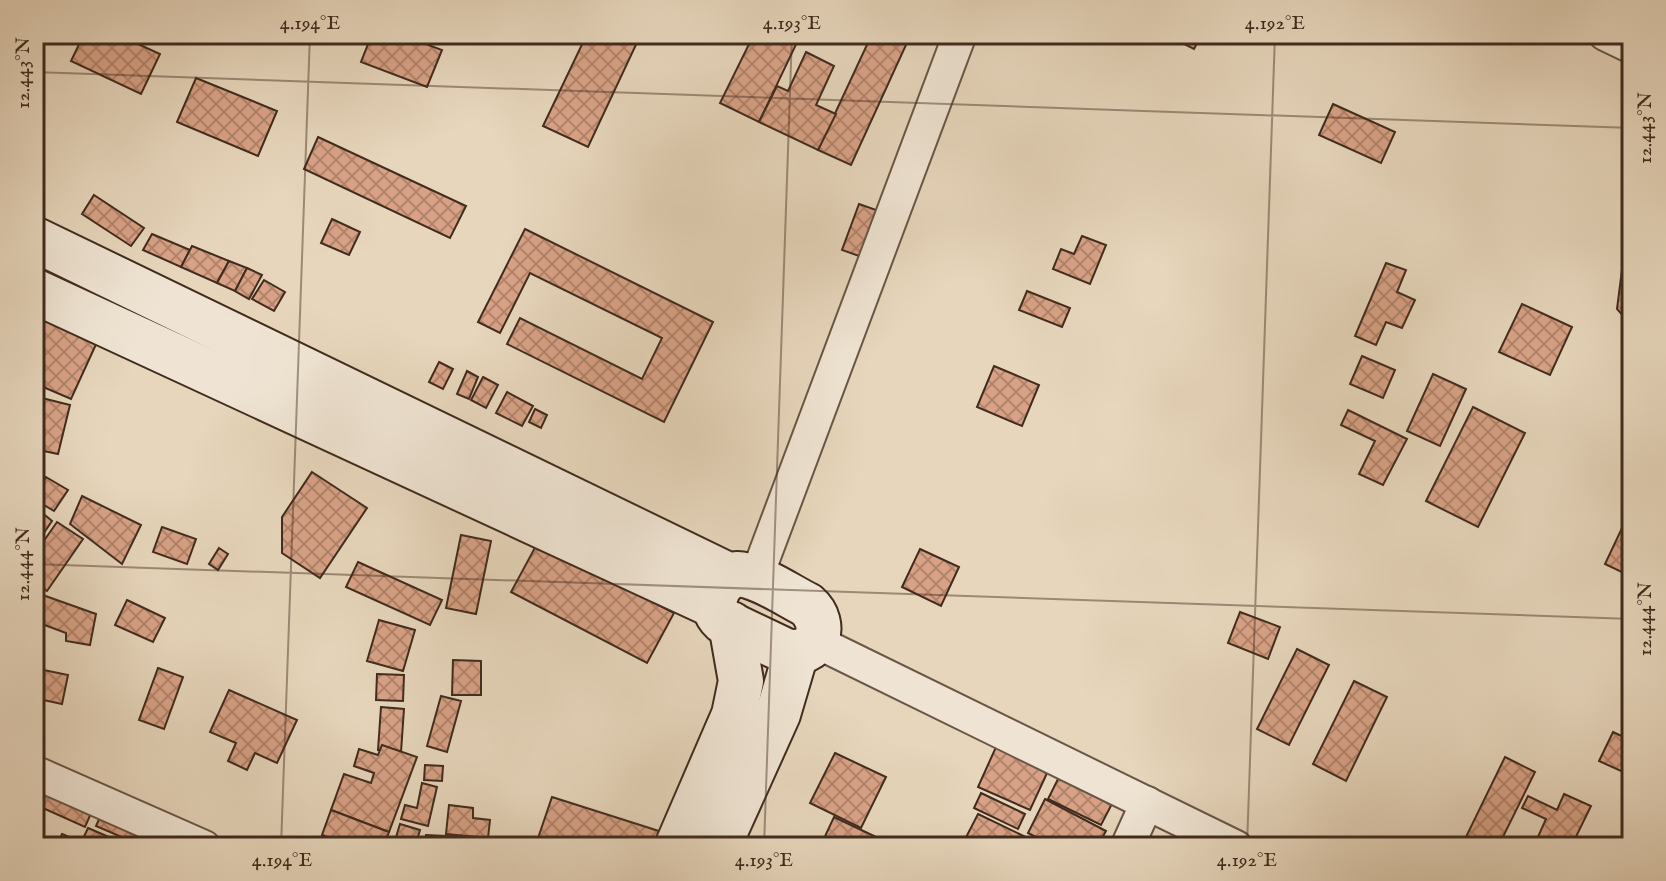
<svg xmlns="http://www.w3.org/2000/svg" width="1666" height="881" font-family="'IM FELL English',serif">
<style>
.building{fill:url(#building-cross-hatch);stroke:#412b1e;stroke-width:2}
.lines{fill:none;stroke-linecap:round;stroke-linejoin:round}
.street-casing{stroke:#6a5646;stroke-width:36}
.secondary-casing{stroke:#412b1e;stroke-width:48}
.street{stroke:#efe4d3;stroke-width:32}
.secondary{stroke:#efe4d3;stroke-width:44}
.ticks{fill:none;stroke:#412b1e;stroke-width:2;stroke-opacity:0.45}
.neatline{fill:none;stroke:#412b1e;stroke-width:3}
.ticks-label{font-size:20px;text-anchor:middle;fill:#412b1e}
</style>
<defs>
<pattern id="building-cross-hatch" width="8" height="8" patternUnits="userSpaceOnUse" patternTransform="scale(2)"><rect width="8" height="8" fill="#d9a286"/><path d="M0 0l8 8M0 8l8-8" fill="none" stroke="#b2846d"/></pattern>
</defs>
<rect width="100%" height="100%" fill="#e7d6bc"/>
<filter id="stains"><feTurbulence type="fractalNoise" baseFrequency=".0025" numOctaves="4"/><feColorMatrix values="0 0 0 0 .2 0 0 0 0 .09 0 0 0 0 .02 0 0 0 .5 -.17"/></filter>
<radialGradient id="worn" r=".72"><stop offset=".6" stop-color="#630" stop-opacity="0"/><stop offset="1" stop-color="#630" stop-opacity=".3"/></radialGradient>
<g class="building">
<polygon points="84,34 116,34 160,54 141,94 71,61"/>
<polygon points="372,34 399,34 442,50 427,87 361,62"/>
<polygon points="587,34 641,34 588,147 543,126"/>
<polygon points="754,34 801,34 759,122 720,103"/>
<polygon points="872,34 911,34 851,165 818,150"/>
<polygon points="1167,34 1202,34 1194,49 1166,35"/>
<polygon points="806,52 834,66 816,105 836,114 818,150 759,122 777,86 788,91"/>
<polygon points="196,78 277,111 258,156 177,122"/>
<polygon points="1333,104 1395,132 1381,163 1319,135"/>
<polygon points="318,137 466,206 450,238 304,169"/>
<polygon points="94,195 144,228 131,246 82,214"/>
<polygon points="859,204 879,211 862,257 842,250"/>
<polygon points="332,219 360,232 349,255 321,243"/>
<polygon points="525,229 713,322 664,422 507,344 520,318 642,379 662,338 530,273 500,333 478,322"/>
<polygon points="152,234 190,250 181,267 143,250"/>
<polygon points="1082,236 1106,245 1090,284 1053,269 1061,249 1074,254"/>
<polygon points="192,246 229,261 217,283 181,267"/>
<polygon points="1624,254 1632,257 1632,326 1617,309"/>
<polygon points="229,261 247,268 235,291 217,283"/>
<polygon points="1386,263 1406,270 1397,292 1415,300 1402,328 1386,322 1376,345 1355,336"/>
<polygon points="247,268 262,275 249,299 235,291"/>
<polygon points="264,280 285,292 274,311 252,299"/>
<polygon points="1027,291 1070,308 1062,327 1019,310"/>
<polygon points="1522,304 1572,327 1550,375 1499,352"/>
<polygon points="36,313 98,340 71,399 34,383 34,316"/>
<polygon points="1362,356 1395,370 1383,398 1350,384"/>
<polygon points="439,362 453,369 443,389 429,382"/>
<polygon points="994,366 1039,385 1022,426 977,407"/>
<polygon points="467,371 478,377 469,399 457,394"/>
<polygon points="1433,374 1466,389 1440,446 1407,431"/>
<polygon points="483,377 498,385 486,408 471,400"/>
<polygon points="507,392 533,406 522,426 496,413"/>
<polygon points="34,396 70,405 58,454 34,449"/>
<polygon points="1473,407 1525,433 1478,527 1426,501"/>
<polygon points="535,409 547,415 541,428 529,422"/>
<polygon points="1348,410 1407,439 1383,485 1359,474 1375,441 1341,425"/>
<polygon points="312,472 367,508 320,578 282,553 282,517"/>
<polygon points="46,477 68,490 54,511 34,499 34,496"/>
<polygon points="82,496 141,525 122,564 70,524"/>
<polygon points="34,506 52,521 37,543 34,542"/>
<polygon points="1630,511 1632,512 1632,577 1605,564"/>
<polygon points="57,522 83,539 47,591 34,583 34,555"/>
<polygon points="162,527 196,539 187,564 153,552"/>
<polygon points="461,535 491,541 476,614 446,608"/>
<polygon points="538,542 674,613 647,663 511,592"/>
<polygon points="219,548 228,554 218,570 209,564"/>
<polygon points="920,549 959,567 941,606 902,587"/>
<polygon points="358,562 442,600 430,625 346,587"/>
<polygon points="37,593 96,614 90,645 66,641 66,633 34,621 34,600"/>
<polygon points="127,600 165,618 153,642 115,625"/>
<polygon points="1240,612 1280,627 1268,659 1228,643"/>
<polygon points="379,620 415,630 403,671 367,661"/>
<polygon points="1297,649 1329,665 1289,745 1257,729"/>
<polygon points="453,660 481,661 481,695 452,695"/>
<polygon points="34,668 68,675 62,704 34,698"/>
<polygon points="158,668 183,677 164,729 139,720"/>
<polygon points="377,674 404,675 403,701 376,700"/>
<polygon points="1354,681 1387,697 1346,781 1313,764"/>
<polygon points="229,690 297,720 277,763 255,753 247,770 228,761 236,743 210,732"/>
<polygon points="441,696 461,701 447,752 427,746"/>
<polygon points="381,707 404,709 401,752 378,750"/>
<polygon points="1613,732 1632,741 1632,776 1599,761"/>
<polygon points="382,745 417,757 389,832 331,810 344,774 371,783 374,773 354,766 359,749 378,755"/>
<polygon points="996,747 1048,771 1030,810 978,787"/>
<polygon points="835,753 886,777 861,828 810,803"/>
<polygon points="1505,757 1535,772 1498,847 1477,847 1464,841"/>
<polygon points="425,765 443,766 442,781 424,780"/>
<polygon points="1062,771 1115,798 1101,825 1048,799"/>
<polygon points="34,775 96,802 85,827 34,804"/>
<polygon points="422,783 437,787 428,826 401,819 405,805 417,808"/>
<polygon points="981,793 1025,814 1018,829 974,808"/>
<polygon points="1564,794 1591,806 1571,847 1553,847 1537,839 1546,819 1522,808 1528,796 1557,810"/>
<polygon points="552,797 662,832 658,847 535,847"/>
<polygon points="1045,799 1106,831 1097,847 1055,847 1028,833"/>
<polygon points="449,805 473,808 473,818 490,820 488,838 446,834"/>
<polygon points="104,808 141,824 133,842 96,826"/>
<polygon points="331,810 389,832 383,847 354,847 322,835"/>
<polygon points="978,814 1032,840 1029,847 961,847"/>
<polygon points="834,817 897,847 820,847"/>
<polygon points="1630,820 1632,820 1632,847 1618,847"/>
<polygon points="400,824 420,830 415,847 393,847"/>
<polygon points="88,828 132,847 79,847"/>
<polygon points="62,834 79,841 76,847 56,847"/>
<polygon points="426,835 488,838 488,847 426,847"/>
</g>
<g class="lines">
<defs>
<g id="street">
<polyline points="1605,34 1632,47"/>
<polyline points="756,578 960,34"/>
<polyline points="815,641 1236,847"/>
<polyline points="34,772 204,847"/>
<polyline points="1127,847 1147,803"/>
</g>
<g id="secondary">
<polyline points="34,239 730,576"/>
<polyline points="34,291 713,605"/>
<path d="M737,574c22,1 50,21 70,31 22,19 11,53 -21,46l-63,-30c-17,-15 -6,-41 14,-47z"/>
<polyline points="677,847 734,715 741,681 731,624"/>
<polyline points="718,847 778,714 796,653"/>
</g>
</defs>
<use href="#street" class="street-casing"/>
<use href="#secondary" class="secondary-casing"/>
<use href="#street" class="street"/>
<use href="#secondary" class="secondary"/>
</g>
<path class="ticks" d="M34,72l1598,56M34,564l1598,55M281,847l29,-813M764,847l28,-813M1247,847l28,-813"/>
<rect width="1666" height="881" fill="none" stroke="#e7d6bc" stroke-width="88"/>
<rect x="44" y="44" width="1578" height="793" class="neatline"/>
<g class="ticks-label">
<text x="310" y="29">4.194°E</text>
<text x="792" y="29">4.193°E</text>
<text x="1275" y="29">4.192°E</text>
<text transform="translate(22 73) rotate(-90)" y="7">12.443°N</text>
<text transform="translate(1644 128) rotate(-90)" y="7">12.443°N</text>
<text transform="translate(22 564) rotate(-90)" y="7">12.444°N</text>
<text transform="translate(1644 619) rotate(-90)" y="7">12.444°N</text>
<text x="282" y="866">4.194°E</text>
<text x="764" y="866">4.193°E</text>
<text x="1247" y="866">4.192°E</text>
</g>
<rect width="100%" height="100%" filter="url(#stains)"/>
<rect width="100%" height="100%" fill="url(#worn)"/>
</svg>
